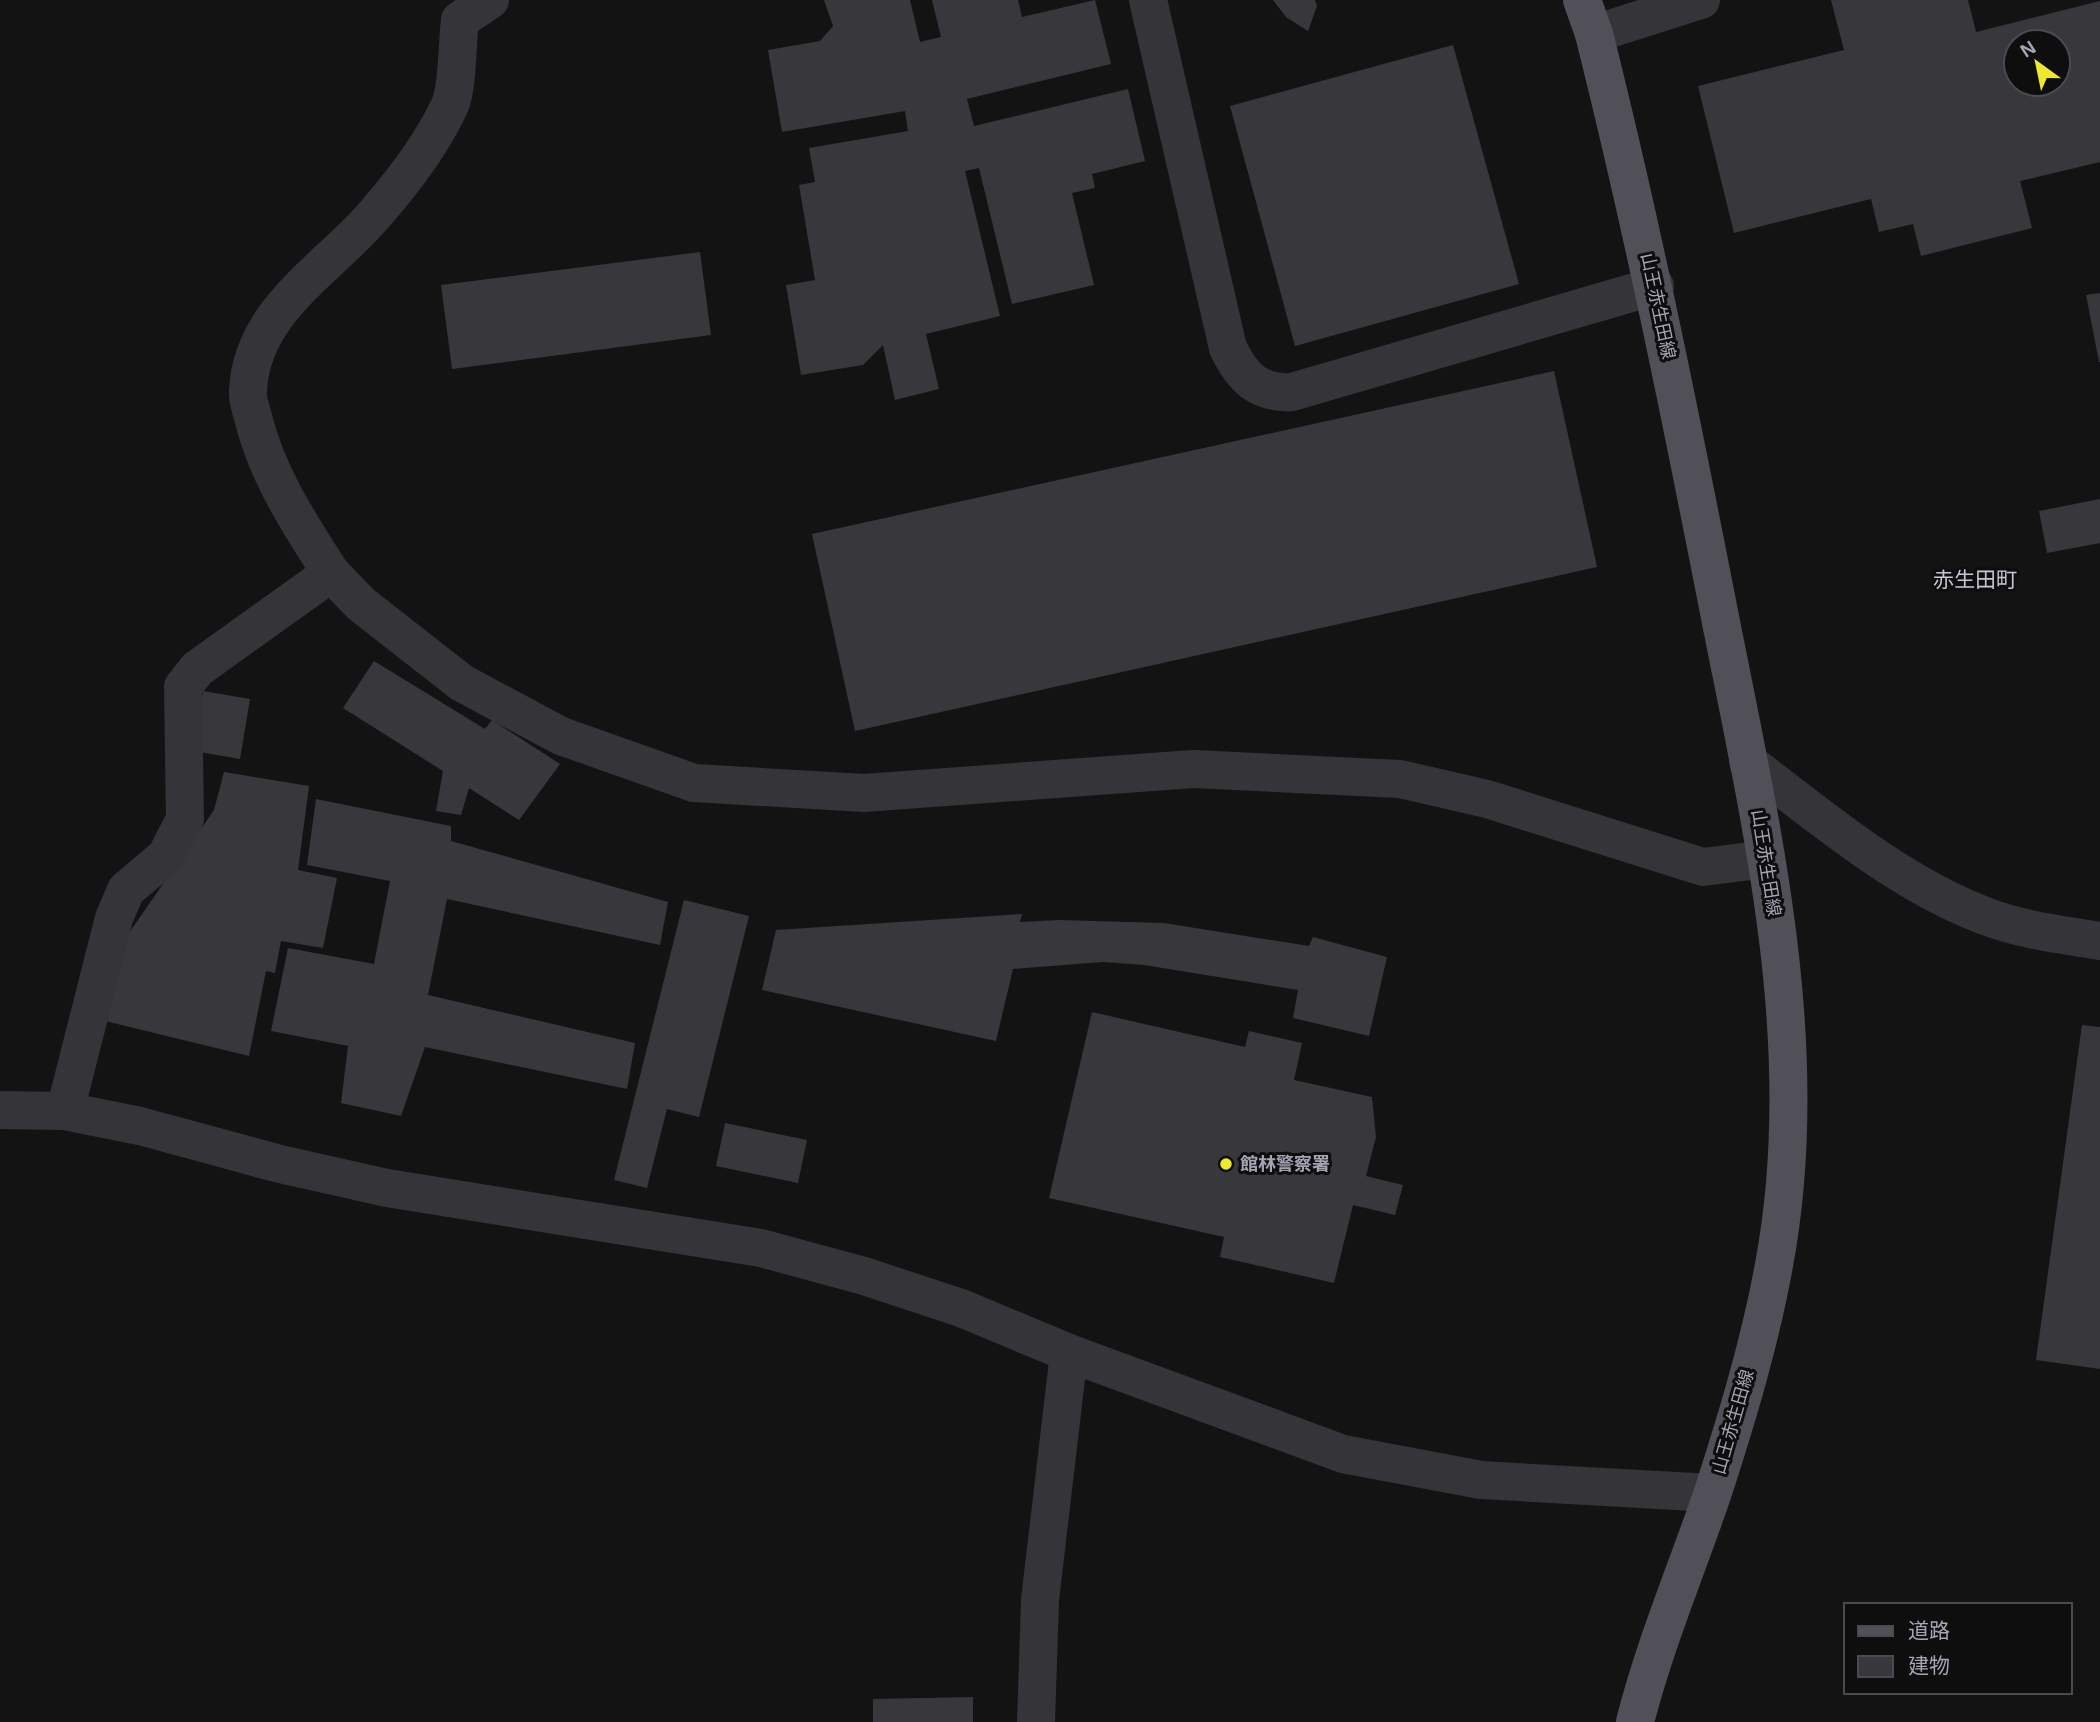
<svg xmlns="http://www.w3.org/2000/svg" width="2100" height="1722" font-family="Helvetica,'Noto Sans JP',sans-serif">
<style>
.building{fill:#38383c;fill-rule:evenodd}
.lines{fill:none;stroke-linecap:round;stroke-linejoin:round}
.minor{stroke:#353439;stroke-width:38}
.major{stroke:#515058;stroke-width:38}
.poi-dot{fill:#eee930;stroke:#0e0e0f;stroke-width:2.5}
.labels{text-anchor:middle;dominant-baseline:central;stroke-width:6;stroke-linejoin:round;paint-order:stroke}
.street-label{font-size:18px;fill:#a4a4b5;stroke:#0e0e0f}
.poi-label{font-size:18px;font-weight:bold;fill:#a4a4b5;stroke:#0e0e0f;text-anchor:start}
.quarter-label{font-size:21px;fill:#c6c5d1;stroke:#0e0e0f}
</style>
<rect width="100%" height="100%" fill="#131314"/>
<g class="building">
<polygon points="824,0 910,0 920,42 941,37 932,0 1018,0 1022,17 1095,0 1111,64 967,99 974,126 1128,89 1145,161 1092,174 1095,188 1072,193 1094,285 1012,304 979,168 965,171 1000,316 926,334 939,389 895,400 883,345 863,365 801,375 786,285 815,280 799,185 815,182 809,148 908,131 905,111 782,132 768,50 820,41 833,26"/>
<polygon points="1273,0 1315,0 1317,6 1308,31 1286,17"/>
<path d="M1831,0h137l8,32 124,-31v161l-80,19 12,47 -111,28 -8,-32 -34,8 -8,-33 -137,34 -36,-147 146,-36zM2016,42h42v42h-42z"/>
<polygon points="1453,45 1519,284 1295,346 1230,106"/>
<polygon points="700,252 711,335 452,369 441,285"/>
<polygon points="2100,293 2100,362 2099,362 2086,295"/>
<polygon points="1554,371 1597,567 855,731 812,534"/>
<polygon points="2100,499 2100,543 2047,553 2039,511"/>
<polygon points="374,661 485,729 492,720 560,764 519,820 469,788 461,815 436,811 443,771 343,708"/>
<polygon points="203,691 250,699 240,759 194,751"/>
<polygon points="224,772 309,786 298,870 337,878 323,948 281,941 275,973 266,971 249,1056 101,1020 111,959 214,810"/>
<polygon points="316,799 451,826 451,841 668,902 660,945 447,899 428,995 635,1043 627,1089 425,1047 401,1116 341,1103 348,1046 271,1031 288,948 374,964 390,881 307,865"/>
<polygon points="684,900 749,916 699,1117 667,1109 647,1188 614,1180"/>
<polygon points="1022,914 1020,922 1059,920 1164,923 1309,946 1313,937 1387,957 1369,1036 1293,1018 1298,990 1144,965 1103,962 1013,969 996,1041 762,990 776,930"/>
<polygon points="1092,1012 1245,1047 1249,1031 1302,1043 1294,1080 1372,1097 1376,1137 1366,1176 1403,1185 1395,1215 1353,1205 1334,1283 1220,1257 1224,1237 1049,1198"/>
<polygon points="2082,1025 2100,1027 2100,1369 2036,1360"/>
<polygon points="725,1123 807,1140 798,1183 716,1166"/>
<polygon points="973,1697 973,1722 873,1722 873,1699"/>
</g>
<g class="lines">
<g class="minor">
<path d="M1148,0l80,348c14,29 30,46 64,44l363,-106"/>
<polyline points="1594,34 1701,0"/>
<polyline points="331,573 361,604 462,683 561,736 694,783 864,793 1193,769 1400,779 1487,799 1703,867 1766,859"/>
<path d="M1748,762c74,56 150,121 237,154 37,14 77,19 115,25"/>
<polyline points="0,1110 65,1111 140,1126 280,1164 387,1188 761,1248 864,1276 961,1308 1069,1353 1343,1454 1481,1480 1712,1493"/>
<path d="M65,1111l49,-193 12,-28 40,-34 19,-37 -2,-132 14,-18 134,-96c-32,-50 -64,-98 -78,-156 -2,-8 -6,-18 -5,-26 3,-80 80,-122 127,-177 28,-32 57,-70 75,-109 8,-19 7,-62 10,-85l30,-20"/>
<polyline points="1036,1722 1040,1600 1069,1353"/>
</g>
<path class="major" d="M1582,0l12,34c48,191 87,384 125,578 42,214 96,434 55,653 -14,77 -37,153 -61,227 -26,77 -58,151 -78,230"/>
</g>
<circle class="poi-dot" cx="1226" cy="1164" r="7"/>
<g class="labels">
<g class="street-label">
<text transform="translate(1658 306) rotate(78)">山王赤生田線</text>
<text transform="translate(1766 863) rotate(81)">山王赤生田線</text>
<text transform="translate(1733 1422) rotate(-74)">山王赤生田線</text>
</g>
<g class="poi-label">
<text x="1240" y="1164">館林警察署</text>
</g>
<g class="quarter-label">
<text x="1975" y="579">赤生田町</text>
</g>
</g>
<rect x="1844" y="1603" width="228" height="91" fill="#0e0e0f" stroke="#4a4a51" stroke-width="2"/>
<rect x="1858" y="1626" width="35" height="10" fill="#515058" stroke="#4a4a51" stroke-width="2"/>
<text x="1908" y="1638" font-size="21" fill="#a4a4b5">道路</text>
<rect x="1858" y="1656" width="35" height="21" fill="#38383c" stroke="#4a4a51" stroke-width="2"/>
<text x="1908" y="1673" font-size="21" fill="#a4a4b5">建物</text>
<g transform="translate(2037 63) rotate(327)"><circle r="33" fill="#0e0e0f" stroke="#4a4a51" stroke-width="2"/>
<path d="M0-5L12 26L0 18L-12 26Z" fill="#eee930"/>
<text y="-10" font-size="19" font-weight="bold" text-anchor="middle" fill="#a4a4b5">N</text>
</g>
</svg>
